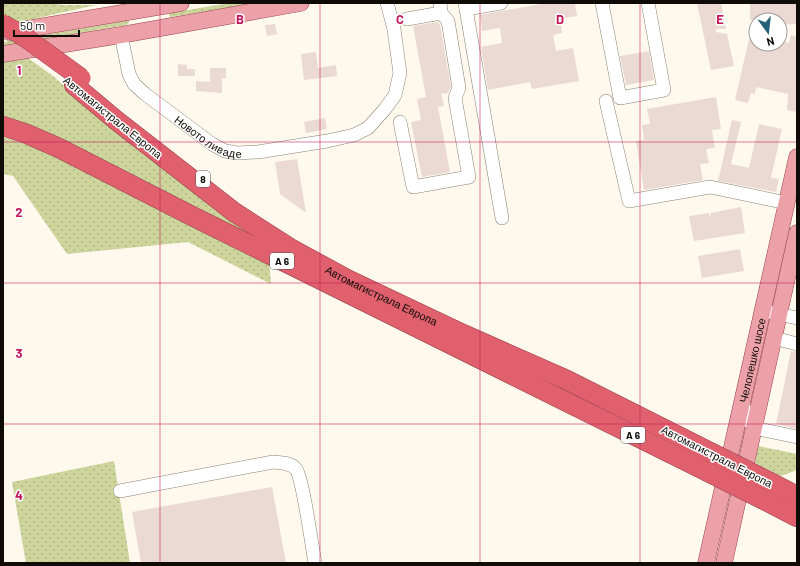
<svg xmlns="http://www.w3.org/2000/svg" width="800" height="566" font-family="Barlow,sans-serif">
<style>
.grass{fill:url(#grass-dots)}
.building{fill:#ebd9d3}
.lines{fill:none;stroke-linecap:round;stroke-linejoin:round}
.minor-casing{stroke:#888173;stroke-width:14}
.major-casing{stroke:#97434a;stroke-width:17}
.highway-casing{stroke:#97434a;stroke-width:20}
.minor{stroke:#fff;stroke-width:13}
.major{stroke:#eca0a8;stroke-width:16}
.highway{stroke:#e0606e;stroke-width:19}
.highway-bridge-casing{stroke:#97434a;stroke-width:20;stroke-linecap:butt}
.highway-bridge{stroke:#e0606e;stroke-width:19}
.grid{fill:none;stroke:#c2185b;stroke-width:1;stroke-opacity:0.55}
.labels{text-anchor:middle;dominant-baseline:central;stroke-width:3;stroke-linejoin:round;paint-order:stroke}
.shield{fill:#fff;stroke:#575552;stroke-width:1}
.shield-label{font-size:10px;font-weight:bold;fill:#0f0c08}
.street-label{font-size:11px;fill:#0f0c08;stroke:#fff}
.grid-label{font-size:13px;text-anchor:middle;font-weight:bold;fill:#c2185b;stroke:#fff;stroke-width:3;stroke-linejoin:round;paint-order:stroke}
</style>
<defs>
<pattern id="grass-dots" width="8" height="8" patternUnits="userSpaceOnUse"><rect width="8" height="8" fill="#cdd59c"/><path d="M2 2h.1M6 6h.1" fill="none" stroke="#afb685" stroke-width="1.8" stroke-linecap="round"/></pattern>
</defs>
<rect width="100%" height="100%" fill="#fff9ed"/>
<g class="grass">
<polygon points="3,3 50,3 62,5 96,5 15,23 3,16"/>
<polygon points="229,3 257,3 171,17 169,16 170,13"/>
<polygon points="125,21 129,21 129,23 126,25 3,46 3,42"/>
<polygon points="28,58 53,76 110,126 293,258 3,119 3,62"/>
<polygon points="3,137 53,153 269,262 271,284 188,242 67,254 13,176 3,174"/>
<polygon points="758,446 797,454 797,470 781,476 755,463"/>
<polygon points="114,461 130,563 26,563 12,482"/>
</g>
<g class="building">
<polygon points="546,3 575,3 577,16 560,19 562,33 553,35 556,51 573,48 579,81 532,89 530,82 488,90 481,47 502,43 500,28 482,31 480,15"/>
<polygon points="697,3 721,3 726,29 716,29 716,32 727,34 734,66 711,70"/>
<polygon points="750,3 797,3 797,24 780,25 780,20 750,20"/>
<polygon points="438,22 440,25 451,87 448,93 441,94 444,106 438,107 450,172 422,177 411,122 421,120 417,99 426,97 413,26"/>
<polygon points="275,24 277,34 267,36 265,25"/>
<polygon points="791,35 797,37 796,112 787,110 788,94 756,87 755,94 751,93 748,103 735,100 749,39 756,39 756,44 775,48 776,44 780,44 780,41 789,43"/>
<polygon points="649,51 654,80 626,85 620,56"/>
<polygon points="316,52 318,68 336,65 337,76 304,80 301,54"/>
<polygon points="178,64 187,65 187,69 195,69 195,76 178,76"/>
<polygon points="210,68 226,68 226,78 222,78 222,93 196,91 196,81 210,82"/>
<polygon points="716,97 721,129 712,130 715,148 706,149 709,163 700,164 703,180 644,190 636,141 644,140 642,125 650,124 647,109"/>
<polygon points="325,118 327,129 306,133 304,122"/>
<polygon points="732,120 741,122 731,164 749,168 759,124 782,129 771,178 779,179 776,192 718,181"/>
<polygon points="297,159 306,213 280,194 275,162"/>
<polygon points="741,207 745,233 694,241 689,216 709,213 709,218 711,213"/>
<polygon points="740,249 744,271 702,278 698,256"/>
<polygon points="791,351 797,352 796,429 776,424"/>
<polygon points="272,487 286,563 141,563 132,512"/>
</g>
<g class="lines">
<defs>
<g id="minor">
<polyline points="465,3 502,218"/>
<polyline points="602,3 620,98 664,90 648,3"/>
<polyline points="466,9 501,3"/>
<polyline points="407,19 441,13 440,3"/>
<path id="s1" d="M121,35l8,39 5,10 11,10 67,50 13,7 12,2 21,-1 69,-11 27,-6 14,-7 17,-19 10,-14 5,-22 -6,-44 -7,-26"/>
<polyline points="606,101 629,201 710,187 787,203"/>
<polyline points="400,122 413,187 469,177 455,98 459,88 448,21 441,13"/>
<polyline points="769,312 797,318"/>
<polyline points="774,338 797,344"/>
<polyline points="742,402 749,421 754,428 797,437"/>
<path d="M120,491l153,-29c8,1 17,0 23,7 7,10 16,78 19,94"/>
</g>
<g id="major">
<polyline points="9,32 181,3"/>
<polyline points="3,54 121,35 301,3"/>
<path id="s2" d="M706,563l91,-406"/>
<polyline points="724,563 797,233"/>
</g>
<g id="highway">
<path id="s3" d="M74,85l43,36 117,91 56,36 57,31 116,55 104,46 143,72"/>
<polyline points="3,126 27,134 59,148 194,217 706,471"/>
<polyline points="770,482 797,496"/>
<polyline points="764,500 797,517"/>
</g>
</defs>
<use href="#minor" class="minor-casing"/>
<use href="#major" class="major-casing"/>
<use href="#highway" class="highway-casing"/>
<use href="#minor" class="minor"/>
<use href="#major" class="major"/>
<use href="#highway" class="highway"/>
<defs>
<g id="highway-bridge">
<polyline points="3,24 26,38 81,78"/>
<polyline points="710,452 770,482"/>
<polyline points="706,471 764,500"/>
</g>
</defs>
<use href="#highway-bridge" class="highway-bridge-casing"/>
<use href="#highway-bridge" class="highway-bridge"/>
</g>
<path class="grid" d="M160,3v560M320,3v560M480,3v560M640,3v560M3,142h794M3,283h794M3,424h794"/>
<g class="labels">
<g class="shield">
<rect x="196" y="171" width="14" height="16" rx="3"/>
<rect x="270" y="253" width="24" height="16" rx="3"/>
<rect x="621" y="427" width="24" height="16" rx="3"/>
</g>
<g class="shield-label">
<text x="203" y="179">8</text>
<text x="282" y="261">A 6</text>
<text x="633" y="435">A 6</text>
</g>
<g class="street-label">
<text transform="translate(113 117) rotate(39)">Автомагистрала Европа</text>
<text stroke="none"><textPath href="#s1" startOffset="143">Новото ливаде</textPath></text>
<text stroke="none"><textPath href="#s3" startOffset="374">Автомагистрала Европа</textPath></text>
<text stroke="none"><textPath href="#s2" startOffset="208">Челопешко шосе</textPath></text>
<text transform="translate(717 456) rotate(27)">Автомагистрала Европа</text>
</g>
</g>
<g class="grid-label">
<text x="240" y="24">B</text>
<text x="400" y="24">C</text>
<text x="560" y="24">D</text>
<text x="720" y="24">E</text>
<text x="19" y="75">1</text>
<text x="19" y="217">2</text>
<text x="19" y="358">3</text>
<text x="19" y="500">4</text>
</g>
<rect width="800" height="566" fill="none" stroke="#0f0c08" stroke-width="8"/>
<g transform="translate(768 32) rotate(165)"><circle r="19" fill="#ffffff" stroke="#9f9e9c"/>
<path d="M0-3L7 15L0 10L-7 15Z" fill="#255f78"/>
<text y="-6" font-size="11" font-weight="bold" text-anchor="middle" fill="#0f0c08">N</text>
</g>
<path d="M14 30v6h65v-6" fill="none" stroke="#0f0c08" stroke-width="2"/>
<text x="20" y="30" font-size="12" fill="#0f0c08" stroke="#ffffff" stroke-width="3" paint-order="stroke">50 m</text>
</svg>
